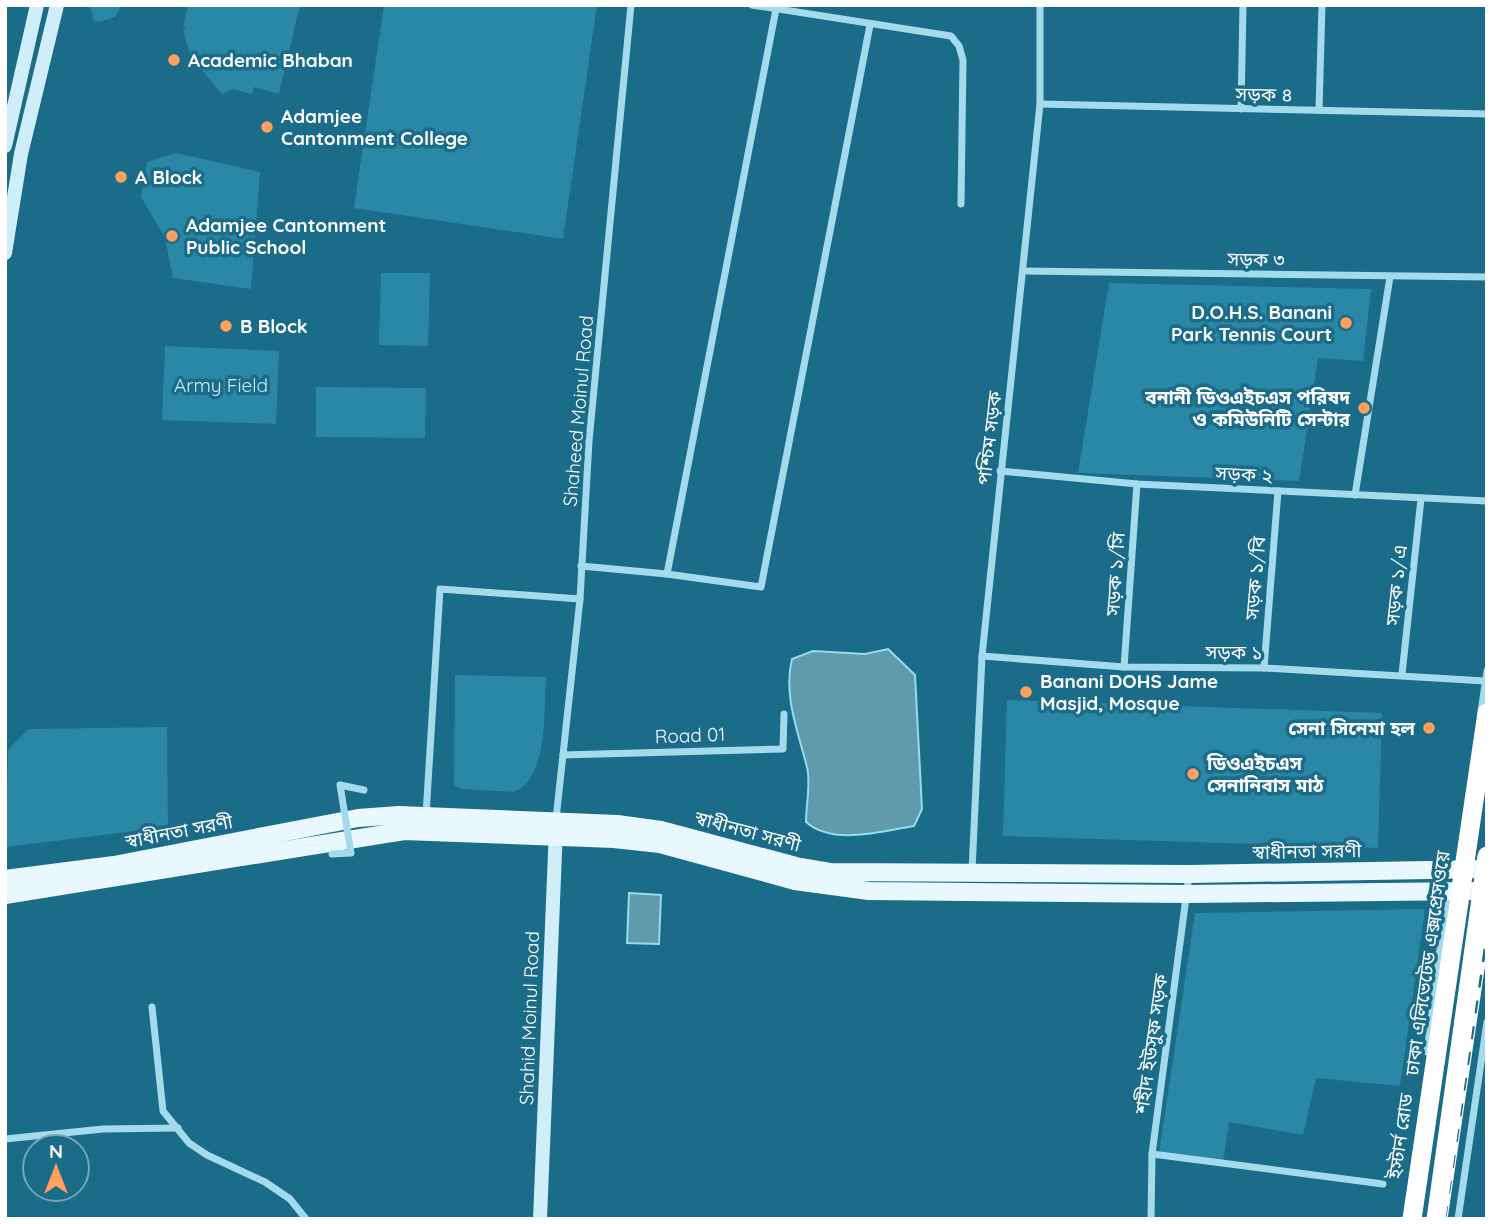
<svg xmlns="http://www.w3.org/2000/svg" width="1492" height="1224" font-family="Quicksand,'Noto Sans Bengali',sans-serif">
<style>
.green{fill:#2a87a5}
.water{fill:#609aad;stroke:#95dbef;stroke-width:2}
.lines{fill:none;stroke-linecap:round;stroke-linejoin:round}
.street{stroke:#a3dbed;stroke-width:7}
.secondary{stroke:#cfeef9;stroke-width:14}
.primary{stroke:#e9f8ff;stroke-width:18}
.tram{stroke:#fff;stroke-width:2}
.rail-casing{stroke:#fff;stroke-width:7}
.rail{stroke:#1a6c89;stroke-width:4.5;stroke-dasharray:13;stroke-linecap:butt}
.street-bridge{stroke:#a3dbed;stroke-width:7}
.highway-bridge{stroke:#fff;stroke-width:19}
.poi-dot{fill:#ffa05f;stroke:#1a6c89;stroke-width:2.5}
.labels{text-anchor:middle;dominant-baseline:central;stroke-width:7;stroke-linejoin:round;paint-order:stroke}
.poi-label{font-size:19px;font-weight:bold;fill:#fff;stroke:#1a6c89;text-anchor:start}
.street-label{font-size:19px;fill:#fff;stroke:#1a6c89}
.park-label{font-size:19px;fill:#c8eef9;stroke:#1a6c89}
</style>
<rect width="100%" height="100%" fill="#1a6c89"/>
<g class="green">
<polygon points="90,5 122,5 115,17 99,22 93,20"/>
<polygon points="188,5 300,5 279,94 254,87 252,94 233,89 222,94 191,57 194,55 190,55 183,30 187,28 183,27"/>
<polygon points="384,5 597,5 563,239 354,208"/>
<polygon points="176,153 260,172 251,289 173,278 165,238 141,197 147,162"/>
<polygon points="381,273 430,273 428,346 379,345"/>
<polygon points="1109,283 1371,289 1363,361 1318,358 1299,481 1078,473"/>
<polygon points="165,346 279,351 276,424 162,420"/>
<polygon points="316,387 426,388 425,438 316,437"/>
<path d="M455,675l91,2c-2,31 3,103 -33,115l-52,-3 -7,-4z"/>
<polygon points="1007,700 1382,713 1378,848 1003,836"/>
<polygon points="167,727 168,827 6,847 8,750 28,729"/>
<polygon points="1425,909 1400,1086 1316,1078 1303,1135 1229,1122 1223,1162 1159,1153 1195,913"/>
</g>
<g class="water">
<path d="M888,649l27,26 7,134 -8,17c-32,5 -81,20 -108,-4 0,-17 5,-39 1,-55 -9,-35 -24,-73 -15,-108l21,-8 52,3z"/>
<polygon points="629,893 661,895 659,944 627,943"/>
</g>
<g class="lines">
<g class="street">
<polyline points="752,5 951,36 959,46 963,60 961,204"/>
<polyline points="1040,104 1487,114"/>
<polyline points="1241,109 1243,5"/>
<polyline points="1319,110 1322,5"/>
<polyline points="1024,271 1487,277"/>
<polyline points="1000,471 1137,484 1487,501"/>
<polyline points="1355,495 1390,277"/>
<polyline points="581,566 667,574 761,587 870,25"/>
<polyline points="667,574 776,9"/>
<polyline points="982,656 1124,667 1264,668 1485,681"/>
<polyline points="1124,667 1137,484"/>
<polyline points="1264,668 1278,491"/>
<polyline points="1402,674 1421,499"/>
<polyline points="1481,712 1487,671"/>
<polyline points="563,755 783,749 784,714"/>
<polyline points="426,815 440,589 580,599"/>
<polyline points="556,819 580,599 589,441 631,5"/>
<polyline points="972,871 982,656 1040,104 1040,5"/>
<polyline points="152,1007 163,1111 189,1143 207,1155 265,1182 290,1199 306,1219"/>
<polyline points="1427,1052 1447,893"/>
<polyline points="5,1139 103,1129 178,1128"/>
<polyline points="1152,1154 1383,1184"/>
<polyline points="1151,1219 1152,1154 1189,875"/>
<polyline points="1458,1219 1487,1022"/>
</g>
<g class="secondary">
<polyline points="5,146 37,5"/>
<polyline points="5,253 21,154 57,5"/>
<polyline points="540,1219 556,828"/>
</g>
<g class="primary">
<polyline points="5,879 114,865 358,818 399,815 617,824 661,830 796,866 831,872 1189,874 1487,869"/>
<polyline points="5,895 404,831 614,839 660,844 795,881 869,891 1188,894 1473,891"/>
</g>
<polyline class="tram" points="1431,1219 1487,854"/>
<defs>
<polyline id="rail" points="1444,1219 1487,929"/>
</defs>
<use href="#rail" class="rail-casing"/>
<use href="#rail" class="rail"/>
<polyline class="street-bridge" points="332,854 351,853 340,785 364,790"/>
<g class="highway-bridge">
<polyline points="1412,1219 1487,713"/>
<polyline points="1436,1219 1487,856"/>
</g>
</g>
<g class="poi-dot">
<circle cx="174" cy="60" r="7"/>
<circle cx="267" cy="127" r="7"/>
<circle cx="121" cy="177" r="7"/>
<circle cx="172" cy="236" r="7"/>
<circle cx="1346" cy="323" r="7"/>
<circle cx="226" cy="326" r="7"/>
<circle cx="1364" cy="408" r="7"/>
<circle cx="1026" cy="692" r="7"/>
<circle cx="1429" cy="728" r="7"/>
<circle cx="1193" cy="774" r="7"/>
</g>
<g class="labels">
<g class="poi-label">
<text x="188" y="60">Academic Bhaban</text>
<text x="281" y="116">Adamjee<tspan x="281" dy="22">Cantonment College</tspan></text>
<text x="135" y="177">A Block</text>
<text x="186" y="225">Adamjee Cantonment<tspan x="186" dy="22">Public School</tspan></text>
<text x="1332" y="312" text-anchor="end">D.O.H.S. Banani<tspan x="1332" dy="22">Park Tennis Court</tspan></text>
<text x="240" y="326">B Block</text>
<text x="1350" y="397" text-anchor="end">বনানী ডিওএইচএস পরিষদ<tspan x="1350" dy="22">ও কমিউনিটি সেন্টার</tspan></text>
<text x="1040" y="681">Banani DOHS Jame<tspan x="1040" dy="22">Masjid, Mosque</tspan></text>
<text x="1415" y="728" text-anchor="end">সেনা সিনেমা হল</text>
<text x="1207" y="763">ডিওএইচএস<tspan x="1207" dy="22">সেনানিবাস মাঠ</tspan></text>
</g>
<g class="street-label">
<text transform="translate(1264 94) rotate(1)">সড়ক ৪</text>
<text transform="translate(1256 259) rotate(1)">সড়ক ৩</text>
<text transform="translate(578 411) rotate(-85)">Shaheed Moinul Road</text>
<text transform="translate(989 438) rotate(-83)">পশ্চিম সড়ক</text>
<text transform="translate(1244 474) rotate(3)">সড়ক ২</text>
<text transform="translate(1115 574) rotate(-86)">সড়ক ১/সি</text>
<text transform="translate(1255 578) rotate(-85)">সড়ক ১/বি</text>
<text transform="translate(1396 585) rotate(-84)">সড়ক ১/এ</text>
<text x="1234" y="652">সড়ক ১</text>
<text transform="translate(690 735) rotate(-2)">Road 01</text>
<text transform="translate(179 831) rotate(-11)">স্বাধীনতা সরণী</text>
<text transform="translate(748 831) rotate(15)">স্বাধীনতা সরণী</text>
<text transform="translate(1307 851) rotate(-1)">স্বাধীনতা সরণী</text>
<text transform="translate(1427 963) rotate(-82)">ঢাকা এলিভেটেড এক্সপ্রেসওয়ে</text>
<text transform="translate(529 1018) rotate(-88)">Shahid Moinul Road</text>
<text transform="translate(1151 1044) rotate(-82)">শহীদ ইউসুফ সড়ক</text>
<text transform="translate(1400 1136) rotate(-82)">ইস্টার্ন রোড</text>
</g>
<g class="park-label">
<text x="221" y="385">Army Field</text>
</g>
</g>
<rect width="1492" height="1224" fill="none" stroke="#ffffff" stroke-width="14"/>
<g transform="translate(56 1168)"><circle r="33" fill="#1a6c89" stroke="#76a7b8" stroke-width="2"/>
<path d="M0-5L12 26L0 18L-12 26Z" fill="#ffa05f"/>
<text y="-10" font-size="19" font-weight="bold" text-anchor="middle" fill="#ffffff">N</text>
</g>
</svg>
